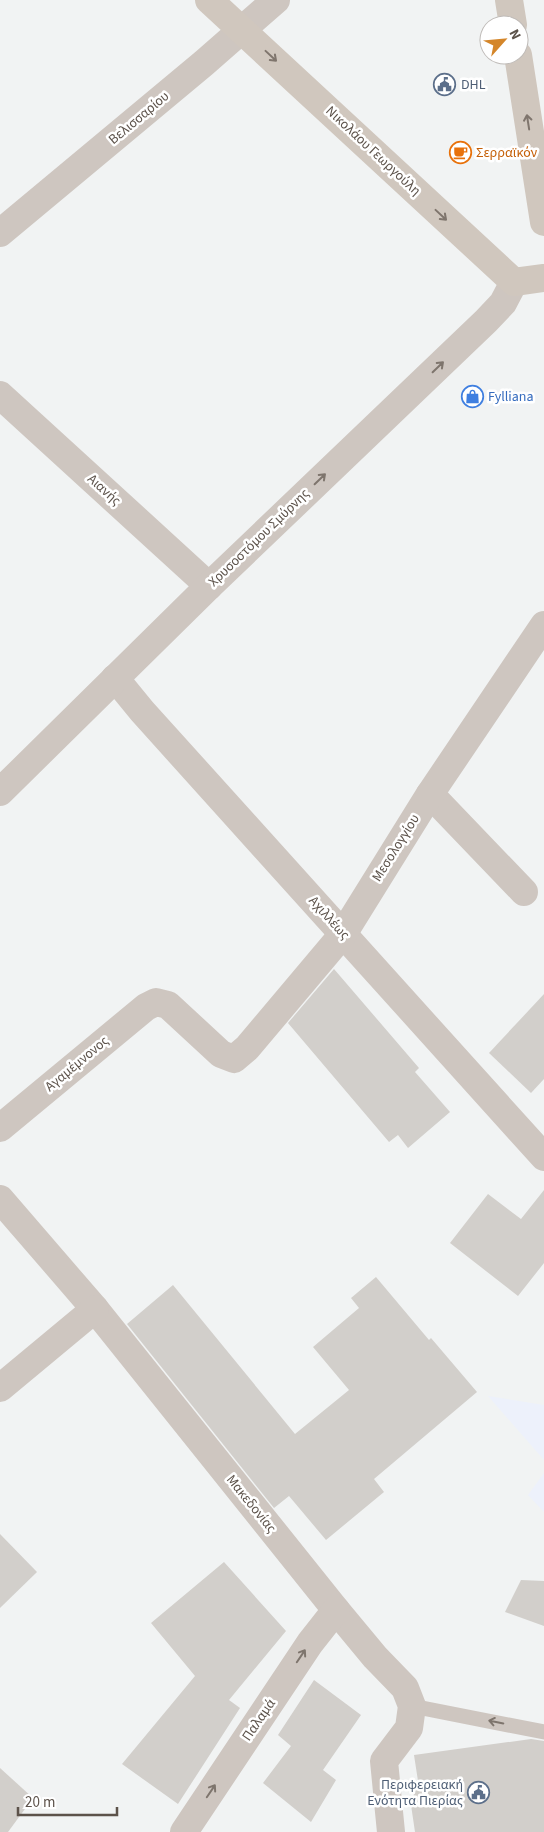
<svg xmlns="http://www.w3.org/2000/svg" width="544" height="1832" font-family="'Source Sans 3',sans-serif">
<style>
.commercial{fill:#edf1fb}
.building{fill:#d2cfcb}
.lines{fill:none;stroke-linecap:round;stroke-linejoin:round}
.lane{stroke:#cec6c0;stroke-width:15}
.street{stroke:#cec6c0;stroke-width:28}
.secondary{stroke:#d0c7be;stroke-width:28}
.oneway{stroke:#7f756d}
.oneway2{stroke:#7e756d}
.labels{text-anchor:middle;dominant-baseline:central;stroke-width:5;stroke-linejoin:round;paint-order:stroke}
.service-label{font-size:14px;fill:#4e5e75;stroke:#fff;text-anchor:start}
.street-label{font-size:14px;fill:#5c524a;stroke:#fff}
.food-label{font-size:14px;fill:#c56008;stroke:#fff;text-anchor:start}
.shop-label{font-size:14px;fill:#366cbe;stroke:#fff;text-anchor:start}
</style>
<rect width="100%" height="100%" fill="#f1f3f3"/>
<g class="commercial">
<polygon points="488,1396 544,1405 544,1460"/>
<polygon points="544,1473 544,1512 528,1495"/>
</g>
<g class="building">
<polygon points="334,969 419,1068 415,1072 450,1112 408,1148 398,1135 389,1142 288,1023"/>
<polygon points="544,994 544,1079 531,1093 489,1053"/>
<polygon points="544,1190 544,1263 518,1296 450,1243 488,1194 521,1219"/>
<polygon points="376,1277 429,1340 431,1338 477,1392 374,1479 384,1492 326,1540 289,1496 274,1508 127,1324 173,1285 295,1434 349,1390 313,1347 359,1308 351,1298"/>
<polygon points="0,1534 37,1572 0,1608"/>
<polygon points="224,1562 286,1631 229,1700 240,1708 178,1804 122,1764 195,1676 151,1623"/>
<polygon points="521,1580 544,1581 544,1626 505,1612"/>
<polygon points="314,1680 361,1715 323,1770 336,1780 311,1822 263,1783 291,1746 278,1735"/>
<polygon points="531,1739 544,1741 544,1832 415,1832 411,1805 415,1804 412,1782 418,1781 414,1755"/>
<polygon points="0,1768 33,1798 8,1832 0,1832"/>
</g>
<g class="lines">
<polyline class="lane" points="412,1706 544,1732"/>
<g class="street">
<polyline points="0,233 204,63 276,0"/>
<polyline points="0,395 209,586"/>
<polyline points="115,678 142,711 544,1157"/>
<polyline points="0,792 209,586 486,321 503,303 514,282"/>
<polyline points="430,794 524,892"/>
<polyline points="0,1128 146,1007 156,1002 168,1005 221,1054 234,1059 247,1048 343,934 430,794 544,625"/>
<polyline points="0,1199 95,1309 336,1610 375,1657 405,1688 412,1706 409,1728 384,1761 391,1832"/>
<polyline points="0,1388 95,1309"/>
<polyline points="184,1832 310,1643 336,1610"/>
</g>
<g class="secondary">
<polyline points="209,0 514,282 544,278"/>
<polyline points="509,0 513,25"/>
<polyline points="518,55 544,222"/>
</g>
</g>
<defs><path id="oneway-shaft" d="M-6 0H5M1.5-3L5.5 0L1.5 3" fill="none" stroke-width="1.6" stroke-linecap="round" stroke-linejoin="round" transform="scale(1.25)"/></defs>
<g class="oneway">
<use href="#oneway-shaft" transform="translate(271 56) rotate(43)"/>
<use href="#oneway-shaft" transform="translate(528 122) rotate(-99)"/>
<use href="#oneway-shaft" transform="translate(441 215) rotate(43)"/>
</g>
<g class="oneway2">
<use href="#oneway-shaft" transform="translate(438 367) rotate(-44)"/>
<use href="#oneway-shaft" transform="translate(320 479) rotate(-44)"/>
<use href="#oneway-shaft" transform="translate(301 1656) rotate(-56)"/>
<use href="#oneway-shaft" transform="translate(496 1722) rotate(-169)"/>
<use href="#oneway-shaft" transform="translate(211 1791) rotate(-56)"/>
</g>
<defs>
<symbol id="civic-ring" viewBox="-11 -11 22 22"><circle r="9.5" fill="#fff" stroke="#5c6f8a" stroke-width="1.5"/><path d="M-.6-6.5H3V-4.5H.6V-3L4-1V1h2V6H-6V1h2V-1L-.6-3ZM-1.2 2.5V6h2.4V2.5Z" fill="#5c6f8a"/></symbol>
<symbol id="cafe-ring" viewBox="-11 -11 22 22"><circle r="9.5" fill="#fff" stroke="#e8710a" stroke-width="1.5"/><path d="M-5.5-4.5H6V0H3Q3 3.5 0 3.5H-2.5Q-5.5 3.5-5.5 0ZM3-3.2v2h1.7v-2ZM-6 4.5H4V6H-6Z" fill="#e8710a"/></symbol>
<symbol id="shop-ring" viewBox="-11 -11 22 22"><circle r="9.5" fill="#fff" stroke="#3f7fe0" stroke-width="1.5"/><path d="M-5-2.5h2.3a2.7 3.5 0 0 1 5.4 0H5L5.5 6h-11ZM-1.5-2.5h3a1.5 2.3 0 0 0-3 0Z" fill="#3f7fe0"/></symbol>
</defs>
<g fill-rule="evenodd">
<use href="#civic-ring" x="432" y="72" width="25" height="25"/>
<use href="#cafe-ring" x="448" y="140" width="25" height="25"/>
<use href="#shop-ring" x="460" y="384" width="25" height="25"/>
<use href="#civic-ring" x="466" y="1780" width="25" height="25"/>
</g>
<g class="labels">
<g class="service-label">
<text x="461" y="85">DHL</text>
<text x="463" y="1785" text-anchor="end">Περιφερειακή<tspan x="463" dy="16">Ενότητα Πιερίας</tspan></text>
</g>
<g class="street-label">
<text transform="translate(139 118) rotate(-40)">Βελισσαρίου</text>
<text transform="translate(373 151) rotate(43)">Νικολάου Γεωργούλη</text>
<text transform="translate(104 490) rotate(42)">Αιανής</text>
<text transform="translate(259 538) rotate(-44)">Χρυσοστόμου Σμύρνης</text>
<text transform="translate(396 848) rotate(-58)">Μεσολογγίου</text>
<text transform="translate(329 918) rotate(48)">Αχιλλέως</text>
<text transform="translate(77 1064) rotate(-40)">Αγαμέμνονος</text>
<text transform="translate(251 1504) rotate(51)">Μακεδονίας</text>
<text transform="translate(259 1720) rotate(-56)">Παλαμά</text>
</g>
<g class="food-label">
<text x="476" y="153">Σερραϊκόν</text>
</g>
<g class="shop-label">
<text x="488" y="397">Fylliana</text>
</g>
</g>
<g transform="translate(504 40) rotate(63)"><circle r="24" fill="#ffffff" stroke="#bebab7"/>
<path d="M0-4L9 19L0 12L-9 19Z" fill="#d4862a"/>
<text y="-8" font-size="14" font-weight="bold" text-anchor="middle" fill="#5c524a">N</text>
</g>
<path d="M18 1807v8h99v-8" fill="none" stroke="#5c524a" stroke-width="2.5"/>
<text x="25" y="1807" font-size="15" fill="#5c524a" stroke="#ffffff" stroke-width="4" paint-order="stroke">20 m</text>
</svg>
